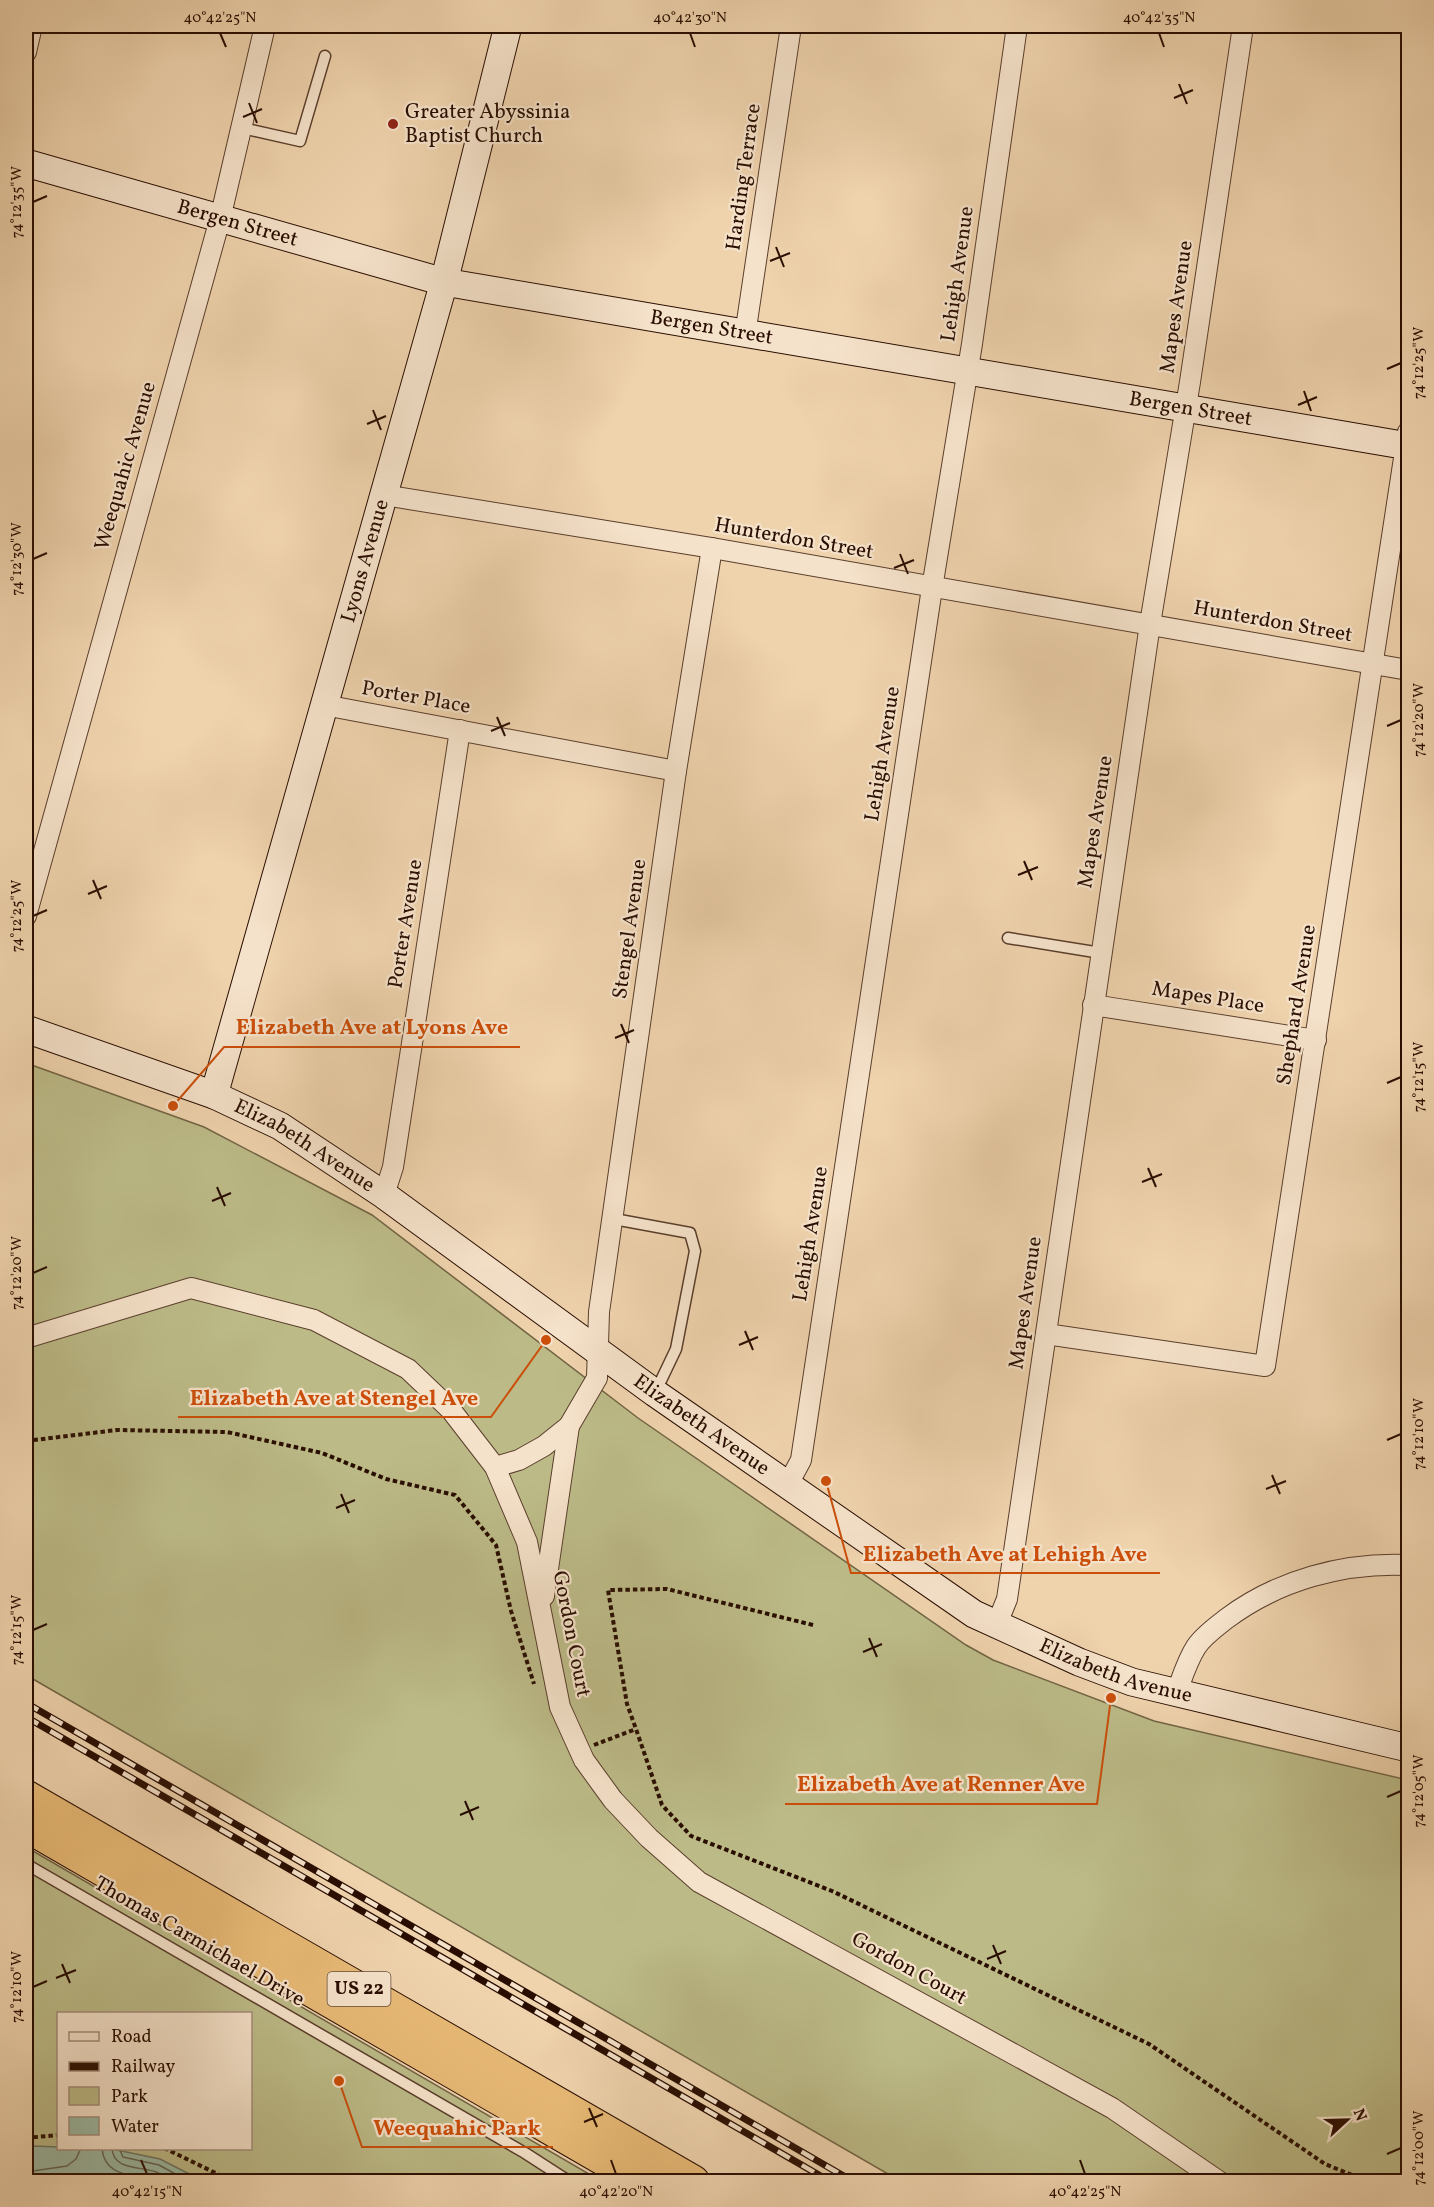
<svg xmlns="http://www.w3.org/2000/svg" width="1434" height="2207" font-family="Vollkorn,serif">
<style>
.green{fill:#bcbb88;stroke:#726444;stroke-width:1.5;fill-rule:evenodd}
.water{fill:#9bb9a4;stroke:#6d7463;stroke-width:1.5}
.lines{fill:none;stroke-linecap:round;stroke-linejoin:round}
.shore{stroke:#626352;stroke-width:1.5}
.lane-casing{stroke:#5a3e2c;stroke-width:13}
.street-casing{stroke:#5a3e2c;stroke-width:22}
.secondary-casing{stroke:#290d01;stroke-width:29}
.highway-casing{stroke:#290d01;stroke-width:35}
.path{stroke:#290d01;stroke-width:4;stroke-dasharray:4.5 3;stroke-linecap:butt}
.lane{stroke:#f5e2ca;stroke-width:10}
.street{stroke:#f5e2ca;stroke-width:20}
.secondary{stroke:#f5e2ca;stroke-width:27}
.highway{stroke:#e8ba76;stroke-width:33}
.rail-casing{stroke:#290d01;stroke-width:7}
.rail{stroke:#f5e2ca;stroke-width:4.5;stroke-dasharray:14;stroke-linecap:butt}
.ticks{fill:none;stroke:#290d01;stroke-width:2}
.poi-dot{fill:#8f2418;stroke:#f5e2ca;stroke-width:2}
.labels{text-anchor:middle;dominant-baseline:central;stroke-width:4.5;stroke-linejoin:round;paint-order:stroke}
.shield{fill:#f5e2ca;stroke:#664d3d;stroke-width:1.5}
.shield-label{font-size:20px;font-weight:bold;fill:#290d01}
.poi-label{font-size:21px;fill:#290d01;stroke:#f5e2ca;text-anchor:start}
.street-label{font-size:21px;fill:#290d01;stroke:#f5e2ca}
.leader{fill:none;stroke:#cb4e0a;stroke-width:2}
.callout-dot{fill:#cb4e0a;stroke:#f5e2ca;stroke-width:2}
.callout-label{font-size:22px;text-anchor:middle;font-weight:bold;fill:#cb4e0a;stroke:#f5e2ca;stroke-width:4.5;stroke-linejoin:round;paint-order:stroke}
.neatline{fill:none;stroke:#290d01;stroke-width:2}
.ticks-label{font-size:15px;text-anchor:middle;fill:#290d01}
</style>
<rect width="100%" height="100%" fill="#efd3ad"/>
<filter id="stains"><feTurbulence type="fractalNoise" baseFrequency=".00333" numOctaves="4"/><feColorMatrix values="0 0 0 0 .2 0 0 0 0 .09 0 0 0 0 .02 0 0 0 .5 -.17"/></filter>
<radialGradient id="worn" r=".72"><stop offset=".6" stop-color="#630" stop-opacity="0"/><stop offset="1" stop-color="#630" stop-opacity=".3"/></radialGradient>
<g class="green">
<polygon points="26,1063 204,1127 372,1215 638,1418 966,1645 993,1660 1154,1721 1408,1780 1408,2181 900,2181 26,1675"/>
<path d="M26,1847l575,334h-575zM58,2014h192v134h-192z"/>
</g>
<polygon class="water" points="32,2146 112,2149 160,2159 203,2181 26,2181 26,2151"/>
<g class="lines">
<g class="shore">
<path d="M102,2148c2,30 33,26 53,34"/>
<path d="M112,2148c1,23 29,18 44,24 6,2 12,6 18,10"/>
<polyline points="119,2148 123,2157 159,2165 190,2182"/>
<polyline points="26,2172 67,2166 76,2159 81,2148"/>
</g>
<defs>
<g id="lane">
<polyline points="242,128 300,141 325,56"/>
<polyline points="1008,938 1101,953"/>
<polyline points="614,1219 690,1233 695,1251 676,1349 655,1393"/>
<polyline points="26,1864 525,2153 570,2182"/>
</g>
<g id="street">
<polyline points="26,52 32,26"/>
<polyline points="745,335 791,26"/>
<polyline points="384,495 712,548 1408,670"/>
<polyline points="324,705 676,771"/>
<polyline points="26,916 220,219 265,26"/>
<polyline points="1093,1005 1316,1040"/>
<polyline points="384,1195 393,1167 460,730"/>
<polyline points="1046,1334 1265,1366 1408,432"/>
<polyline points="26,1338 191,1288 314,1320 408,1369 451,1410 495,1467 527,1542 560,1707 584,1760 613,1800 649,1838 699,1882 1112,2108 1220,2182"/>
<polyline points="495,1467 519,1460 544,1446 569,1426 597,1378 599,1312 676,771 712,548"/>
<polyline points="787,1486 801,1460 932,588 972,344 1017,26"/>
<polyline points="544,1596 569,1426"/>
<polyline points="996,1626 1007,1599 1150,624 1190,382 1243,26"/>
<path d="M1176,1694c6,-16 11,-33 20,-47 7,-11 20,-20 30,-28 52,-39 118,-57 182,-54"/>
</g>
<g id="secondary">
<path id="s1" d="M26,163l418,119 964,164"/>
<path id="s2" d="M26,1029l188,66 66,31 104,69 271,198 319,221 105,48 53,20 276,66"/>
<path id="s3" d="M214,1095l230,-813 64,-256"/>
</g>
<g id="highway">
<polyline points="26,1797 693,2182"/>
<polyline points="26,1825 644,2182"/>
</g>
</defs>
<use href="#lane" class="lane-casing"/>
<use href="#street" class="street-casing"/>
<use href="#secondary" class="secondary-casing"/>
<use href="#highway" class="highway-casing"/>
<g class="path">
<polyline points="26,1441 117,1430 227,1432 322,1453 386,1479 455,1495 496,1545 511,1611 534,1684"/>
<polyline points="813,1625 667,1589 608,1590 627,1704 636,1729 662,1805 691,1836 832,1891 1149,2044 1325,2164 1369,2182"/>
<polyline points="594,1745 636,1729"/>
<polyline points="26,2138 58,2135"/>
<polyline points="164,2148 234,2182"/>
</g>
<use href="#lane" class="lane"/>
<use href="#street" class="street"/>
<use href="#secondary" class="secondary"/>
<use href="#highway" class="highway"/>
<defs>
<g id="rail">
<polyline points="26,1703 854,2182"/>
<polyline points="26,1717 831,2182"/>
</g>
</defs>
<use href="#rail" class="rail-casing"/>
<use href="#rail" class="rail"/>
</g>
<path class="ticks" d="M220,33l6,14M690,33l5,14M1159,33l5,14M1179,84l8,20M1174,98l19,-8M249,103l8,20M243,117l19,-8M33,202l14,-6M776,247l8,20M770,261l20,-8M1387,369l14,-6M1304,391l7,20M1298,405l19,-8M373,410l8,20M367,424l19,-8M900,554l8,20M33,559l14,-6M894,568l20,-8M497,717l8,19M1387,726l14,-6M491,731l19,-8M1024,861l8,19M1018,875l20,-8M93,880l8,19M88,894l19,-8M33,916l14,-6M621,1024l8,19M615,1038l19,-8M1387,1083l14,-6M1148,1168l8,19M1142,1182l20,-8M217,1187l8,19M212,1201l19,-8M33,1273l14,-6M745,1331l8,19M739,1345l19,-8M1387,1440l14,-6M1272,1475l8,19M1266,1489l20,-8M341,1494l8,19M336,1508l19,-8M33,1630l14,-6M869,1638l8,19M863,1652l19,-8M1387,1797l14,-6M465,1801l8,19M460,1815l19,-8M993,1945l8,19M987,1959l19,-8M62,1964l8,19M56,1978l20,-8M33,1987l14,-6M589,2108l8,19M584,2122l19,-8M1387,2154l14,-6M141,2160l6,14M611,2160l5,14M1080,2160l5,14"/>
<circle class="poi-dot" cx="393" cy="124" r="6"/>
<g class="labels">
<rect class="shield" x="327.5" y="1972" width="63" height="34" rx="4.5"/>
<g class="shield-label">
<text x="359" y="1989">US 22</text>
</g>
<g class="poi-label">
<text x="405" y="112">Greater Abyssinia<tspan x="405" dy="24">Baptist Church</tspan></text>
</g>
<g class="street-label">
<text transform="translate(744 177) rotate(-82)">Harding Terrace</text>
<text stroke="none"><textPath href="#s1" startOffset="220">Bergen Street</textPath></text>
<text transform="translate(958 274) rotate(-82)">Lehigh Avenue</text>
<text transform="translate(1177 307) rotate(-82)">Mapes Avenue</text>
<text stroke="none"><textPath href="#s1" startOffset="706">Bergen Street</textPath></text>
<text stroke="none"><textPath href="#s1" startOffset="1192">Bergen Street</textPath></text>
<text transform="translate(126 466) rotate(-74)">Weequahic Avenue</text>
<text transform="translate(794 539) rotate(10)">Hunterdon Street</text>
<text stroke="none"><textPath href="#s3" startOffset="555">Lyons Avenue</textPath></text>
<text transform="translate(1273 622) rotate(10)">Hunterdon Street</text>
<text transform="translate(416 698) rotate(10)">Porter Place</text>
<text transform="translate(883 754) rotate(-81)">Lehigh Avenue</text>
<text transform="translate(1096 822) rotate(-81)">Mapes Avenue</text>
<text transform="translate(406 924) rotate(-81)">Porter Avenue</text>
<text transform="translate(630 929) rotate(-82)">Stengel Avenue</text>
<text transform="translate(1208 998) rotate(9)">Mapes Place</text>
<text transform="translate(1297 1005) rotate(-81)">Shephard Avenue</text>
<text stroke="none"><textPath href="#s2" startOffset="303">Elizabeth Avenue</textPath></text>
<text transform="translate(811 1234) rotate(-81)">Lehigh Avenue</text>
<text transform="translate(1026 1303) rotate(-82)">Mapes Avenue</text>
<text stroke="none"><textPath href="#s2" startOffset="789">Elizabeth Avenue</textPath></text>
<text transform="translate(571 1634) rotate(79)">Gordon Court</text>
<text stroke="none"><textPath href="#s2" startOffset="1274">Elizabeth Avenue</textPath></text>
<text transform="translate(199 1942) rotate(30)">Thomas Carmichael Drive</text>
<text transform="translate(909 1969) rotate(29)">Gordon Court</text>
</g>
</g>
<path class="leader" d="M173 1106L224 1047H520M546 1340L491 1417H178M826 1481L851 1573H1160M1111 1698L1097 1804H785M339 2081L362 2147H553"/>
<g class="callout-dot">
<circle cx="173" cy="1106" r="6"/>
<circle cx="546" cy="1340" r="6"/>
<circle cx="826" cy="1481" r="6"/>
<circle cx="1111" cy="1698" r="6"/>
<circle cx="339" cy="2081" r="6"/>
</g>
<g class="callout-label">
<text x="372" y="1034">Elizabeth Ave at Lyons Ave</text>
<text x="334" y="1405">Elizabeth Ave at Stengel Ave</text>
<text x="1005" y="1561">Elizabeth Ave at Lehigh Ave</text>
<text x="941" y="1791">Elizabeth Ave at Renner Ave</text>
<text x="457" y="2135">Weequahic Park</text>
</g>
<rect width="1434" height="2207" fill="none" stroke="#efd3ad" stroke-width="66"/>
<rect x="57" y="2012" width="195" height="138" fill="#f5e2ca" stroke="#a38d7a" stroke-width="1.5"/>
<rect x="69" y="2032" width="30" height="9" fill="#f5e2ca" stroke="#a38d7a" stroke-width="1.5"/>
<text x="111" y="2042" font-size="18" fill="#290d01">Road</text>
<rect x="69" y="2062" width="30" height="9" fill="#290d01" stroke="#a38d7a" stroke-width="1.5"/>
<text x="111" y="2072" font-size="18" fill="#290d01">Railway</text>
<rect x="69" y="2087" width="30" height="18" fill="#bcbb88" stroke="#a38d7a" stroke-width="1.5"/>
<text x="111" y="2102" font-size="18" fill="#290d01">Park</text>
<rect x="69" y="2117" width="30" height="18" fill="#9bb9a4" stroke="#a38d7a" stroke-width="1.5"/>
<text x="111" y="2132" font-size="18" fill="#290d01">Water</text>
<g transform="translate(1347 2120) rotate(68)" stroke="#f5e2ca" stroke-width="4.5" paint-order="stroke">
<path d="M0-4.5L10 22L0 15L-10 22Z" fill="#290d01"/>
<text y="-9" font-size="16" font-weight="bold" text-anchor="middle" fill="#290d01">N</text>
</g>
<rect x="33" y="33" width="1368" height="2141" class="neatline"/>
<g class="ticks-label">
<text x="220" y="22">40°42'25"N</text>
<text x="690" y="22">40°42'30"N</text>
<text x="1159" y="22">40°42'35"N</text>
<text transform="translate(16 202) rotate(-90)" y="5">74°12'35"W</text>
<text transform="translate(1418 363) rotate(-90)" y="5">74°12'25"W</text>
<text transform="translate(16 559) rotate(-90)" y="5">74°12'30"W</text>
<text transform="translate(1418 720) rotate(-90)" y="5">74°12'20"W</text>
<text transform="translate(16 916) rotate(-90)" y="5">74°12'25"W</text>
<text transform="translate(1418 1077) rotate(-90)" y="5">74°12'15"W</text>
<text transform="translate(16 1273) rotate(-90)" y="5">74°12'20"W</text>
<text transform="translate(1418 1434) rotate(-90)" y="5">74°12'10"W</text>
<text transform="translate(16 1630) rotate(-90)" y="5">74°12'15"W</text>
<text transform="translate(1418 1791) rotate(-90)" y="5">74°12'05"W</text>
<text transform="translate(16 1987) rotate(-90)" y="5">74°12'10"W</text>
<text transform="translate(1418 2148) rotate(-90)" y="5">74°12'00"W</text>
<text x="147" y="2196">40°42'15"N</text>
<text x="616" y="2196">40°42'20"N</text>
<text x="1085" y="2196">40°42'25"N</text>
</g>
<rect width="100%" height="100%" filter="url(#stains)"/>
<rect width="100%" height="100%" fill="url(#worn)"/>
</svg>
